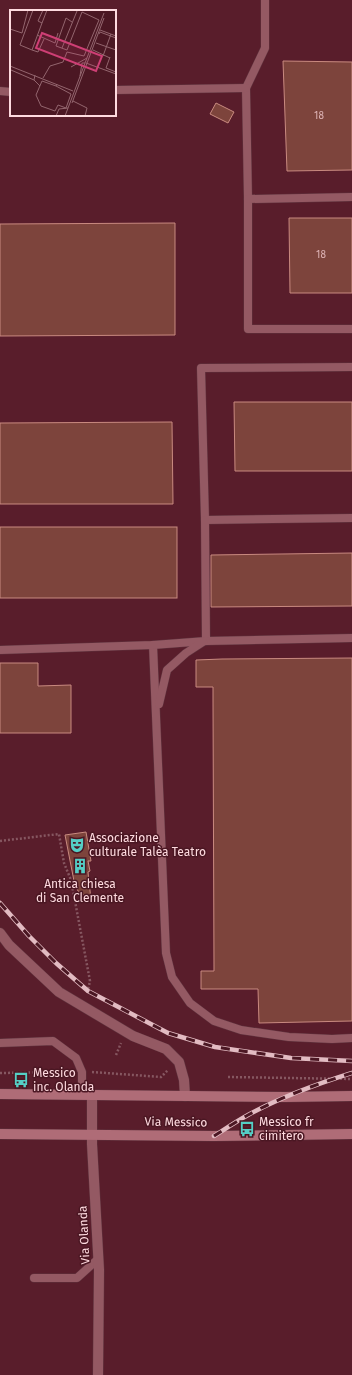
<svg xmlns="http://www.w3.org/2000/svg" width="352" height="1375" font-family="'Fira Sans',sans-serif">
<style>
.built{fill:#591d2b;fill-rule:evenodd}
.building{fill:#7d443c;stroke:#c98a80}
.lines{fill:none;stroke-linecap:round;stroke-linejoin:round}
.lane-casing{stroke:#60343f;stroke-width:9}
.street-casing{stroke:#60343f;stroke-width:11}
.secondary-casing{stroke:#60343f;stroke-width:11}
.path{stroke:#865761;stroke-width:2.5;stroke-dasharray:2 2;stroke-linecap:butt}
.lane{stroke:#945963;stroke-width:8}
.street{stroke:#945963;stroke-width:10}
.secondary{stroke:#af6c77;stroke-width:10}
.rail-casing{stroke:#e2bbc2;stroke-width:4.5}
.rail{stroke:#4b1723;stroke-width:3;stroke-dasharray:9;stroke-linecap:butt}
.labels{text-anchor:middle;dominant-baseline:central;stroke-width:3;stroke-linejoin:round;paint-order:stroke}
.number-label{font-size:10px;fill:#deb4b6}
.poi-label{font-size:12px;fill:#fedadf;stroke:#4b1723;text-anchor:start}
.street-label{font-size:12px;fill:#fedadf;stroke:#4b1723}
.inset-road{fill:none;stroke:#93656e;stroke-width:1}
.view{fill:#ce3f75;fill-opacity:0.15;stroke:#ce3f75;stroke-width:2}
.inset-edge{fill:none;stroke:#fedadf;stroke-width:2}
</style>
<rect width="100%" height="100%" fill="#4b1723"/>
<path class="built" d="M0,0h352v1375h-352zM11,11h104v104h-104z"/>
<g class="building">
<polygon points="283,61 352,62 352,170 287,171"/>
<polygon points="216,103 234,112 228,123 210,114"/>
<polygon points="289,218 352,218 352,293 290,293"/>
<polygon points="175,223 175,335 0,336 0,224"/>
<polygon points="234,402 352,402 352,471 235,471"/>
<polygon points="172,422 173,504 0,504 0,423"/>
<rect x="0" y="527" width="177" height="71"/>
<polygon points="352,553 352,606 211,607 211,555"/>
<polygon points="352,658 352,1021 259,1023 258,989 201,989 201,971 214,971 213,701 213,687 196,687 196,660 222,659"/>
<polygon points="0,663 38,663 38,686 71,685 71,733 0,733"/>
<polygon points="86,832 91,861 88,861 90,871 88,872 91,900 78,891 74,881 65,835"/>
</g>
<g class="lines">
<defs>
<g id="lane">
<polyline points="265,0 265,48 246,88 248,199 248,329 352,329"/>
<polyline points="115,90 246,88"/>
<polyline points="0,91 11,92"/>
<polyline points="248,199 352,197"/>
<polyline points="352,367 201,368 205,520 206,641 352,638"/>
<polyline points="205,520 352,518"/>
<polyline points="153,645 166,953 172,977 190,1003 214,1021 241,1030 289,1037 332,1039 352,1038"/>
<polyline points="0,650 153,645 206,641"/>
<polyline points="159,704 167,670 186,653 203,642"/>
<polyline points="0,1043 53,1041 76,1058 82,1072 82,1094"/>
<polyline points="34,1278 77,1278 98,1259"/>
</g>
<g id="street">
<polyline points="0,933 9,945 59,992 133,1036 166,1049 179,1062 184,1080 185,1096"/>
<polyline points="92,1094 92,1144 99,1270 98,1375"/>
</g>
<g id="secondary">
<polyline points="0,1094 285,1097 352,1096"/>
<polyline points="0,1134 214,1136 352,1134"/>
</g>
</defs>
<use href="#lane" class="lane-casing"/>
<use href="#street" class="street-casing"/>
<use href="#secondary" class="secondary-casing"/>
<g class="path">
<polyline points="0,841 59,834 64,863 71,880 90,981 87,994"/>
<polyline points="116,1055 121,1043"/>
<polyline points="92,1072 161,1077 168,1070"/>
<polyline points="0,1073 69,1072"/>
<polyline points="228,1077 352,1079"/>
</g>
<use href="#lane" class="lane"/>
<use href="#street" class="street"/>
<use href="#secondary" class="secondary"/>
<defs>
<g id="rail">
<polyline points="0,903 29,936 56,963 88,991 168,1033 215,1047 291,1058 352,1061"/>
<path d="M214,1136c11,-7 23,-15 34,-21 33,-18 69,-31 104,-42"/>
</g>
</defs>
<use href="#rail" class="rail-casing"/>
<use href="#rail" class="rail"/>
</g>
<defs>
<symbol id="theatre-bare" viewBox="-9 -9 18 18"><path d="M-5-5.5Q0-4 5-5.5V0Q5 5 0 6Q-5 5-5 0ZM-3.3-2.5H-1v1.5H-3.3ZM1-2.5H3.3v1.5H1ZM-2.8 1Q0 5.5 2.8 1Z" fill="#55cec5" stroke="#4b1723" stroke-width="2.5" paint-order="stroke"/></symbol>
<symbol id="building-bare" viewBox="-9 -9 18 18"><path d="M-4-6H4V6H1V3H-1V6H-4ZM-2.5-4.3h1.7v1.8h-1.7ZM.8-4.3h1.7v1.8H.8ZM-2.5-1h1.7V.8h-1.7ZM.8-1h1.7V.8H.8Z" fill="#55cec5" stroke="#4b1723" stroke-width="2.5" paint-order="stroke"/></symbol>
<symbol id="bus-bare" viewBox="-9 -9 18 18"><path d="M-5-6H5V4H4V6H2V4H-2V6H-4V4H-5ZM-3.5-4V0h7V-4ZM-3.5 1.2v1.5H-2V1.2ZM2 1.2v1.5H3.5V1.2Z" fill="#55cec5" stroke="#4b1723" stroke-width="2.5" paint-order="stroke"/></symbol>
</defs>
<g fill-rule="evenodd">
<use href="#theatre-bare" x="66" y="834" width="22" height="22"/>
<use href="#building-bare" x="69" y="855" width="22" height="22"/>
<use href="#bus-bare" x="10" y="1069" width="22" height="22"/>
<use href="#bus-bare" x="236" y="1118" width="22" height="22"/>
</g>
<g class="labels">
<g class="number-label">
<text x="319" y="116">18</text>
<text x="321" y="255">18</text>
</g>
<g class="poi-label">
<text x="89" y="838">Associazione<tspan x="89" dy="14">culturale Talèa Teatro</tspan></text>
<text x="80" y="884" text-anchor="middle">Antica chiesa<tspan x="80" dy="14">di San Clemente</tspan></text>
<text x="33" y="1073">Messico<tspan x="33" dy="14">inc. Olanda</tspan></text>
<text x="259" y="1122">Messico fr<tspan x="259" dy="14">cimitero</tspan></text>
</g>
<g class="street-label">
<text transform="translate(176 1122) rotate(1)">Via Messico</text>
<text transform="translate(84 1235) rotate(-93)">Via Olanda</text>
</g>
</g>
<g transform="translate(10 10)">
<rect width="106" height="106" fill="#4b1723"/>
<path class="inset-road" d="M23,0l-13,35 12,5 10,-27 -4,-2 5,-11M32,13l5,-13M0,19l12,4 6,-23M90,20l16,6M89,24l1,-2 16,6M27,25l18,8 3,-10M86,33l20,7M52,38l15,-37M22,40l6,2 6,-13M83,40l17,8M57,42l17,4 15,-36 -17,-8 -15,38 -11,-4 10,-28 6,4M93,46l8,-22M100,47l-4,11 10,4M76,53l30,11M0,56l63,25M61,57l16,-9M0,63l1,-3 23,10M25,65l-1,5 6,6M70,66l2,-13h3M33,68l7,-12 13,-4 4,-10M46,76l-14,-5 -6,14 5,11 14,5 3,-6 8,3 5,-14 -15,-8 1,-2M63,91l14,7 -2,8M62,93l32,-85M46,106l3,-7 9,-1M55,106l39,-103"/>
<path class="view" d="M32,23l60,23 -6,15 -60,-23z"/>
<rect width="106" height="106" class="inset-edge"/>
</g>
</svg>
